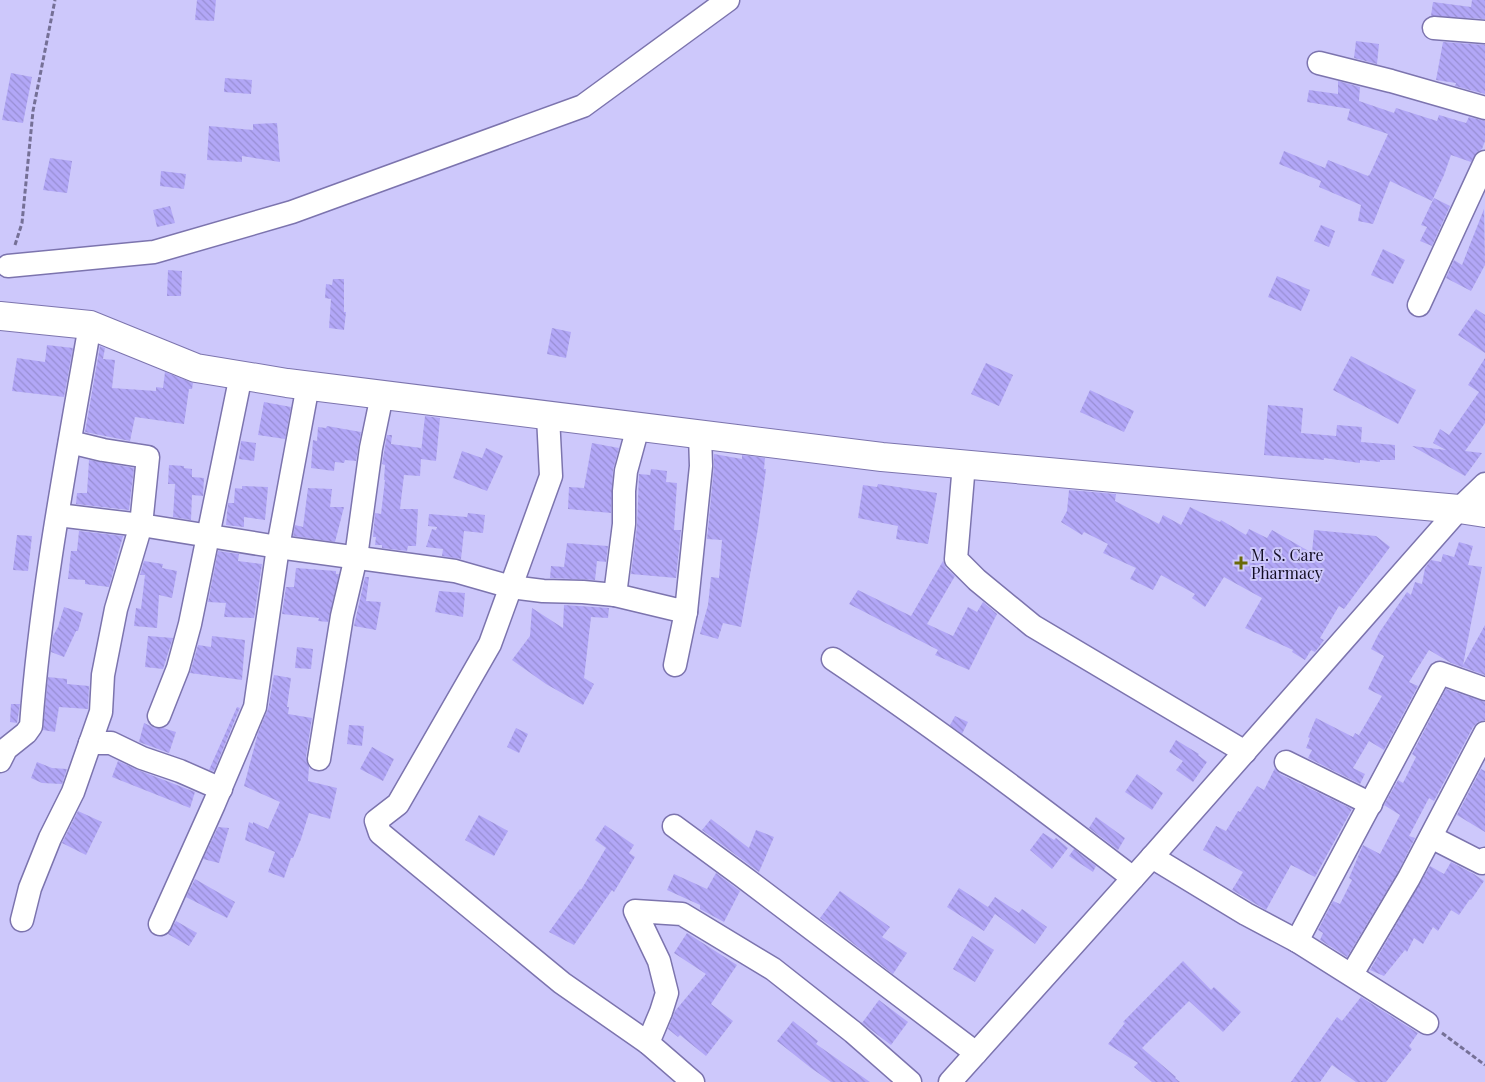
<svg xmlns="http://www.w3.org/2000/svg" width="1485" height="1082" font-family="'Playfair Display',serif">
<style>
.building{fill:url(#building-back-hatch)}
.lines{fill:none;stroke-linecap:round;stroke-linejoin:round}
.minor-casing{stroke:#7c74ae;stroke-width:25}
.major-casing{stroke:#7c74ae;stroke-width:30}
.path{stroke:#757096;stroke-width:3;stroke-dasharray:5 2.5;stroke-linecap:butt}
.minor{stroke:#fff;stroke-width:22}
.major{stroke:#fff;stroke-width:28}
.poi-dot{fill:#6a6a08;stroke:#cdc8fb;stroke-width:2}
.labels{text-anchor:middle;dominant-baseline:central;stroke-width:4;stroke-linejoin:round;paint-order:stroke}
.poi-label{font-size:16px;fill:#100b21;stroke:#cdc8fb;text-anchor:start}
</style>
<defs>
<pattern id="building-back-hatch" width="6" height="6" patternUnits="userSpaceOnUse" patternTransform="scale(1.25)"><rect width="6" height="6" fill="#b2a7f7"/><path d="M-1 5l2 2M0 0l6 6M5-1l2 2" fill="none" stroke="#988ed3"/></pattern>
</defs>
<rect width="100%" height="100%" fill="#cdc8fb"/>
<g class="building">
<polygon points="197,0 216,0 214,21 195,20"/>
<polygon points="1472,0 1485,0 1485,19 1431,16 1433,2 1471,7"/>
<polygon points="1356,41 1379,44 1377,64 1354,58"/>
<polygon points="1443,42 1485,45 1485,94 1455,86 1456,83 1436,80"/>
<polygon points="11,73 32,77 23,123 2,120"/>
<polygon points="225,78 252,80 251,94 224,92"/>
<polygon points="1338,81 1360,87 1359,101 1394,113 1396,108 1437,121 1439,115 1466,123 1469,117 1485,121 1485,141 1482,149 1477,152 1471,162 1451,155 1444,175 1432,201 1390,181 1373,224 1358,221 1361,205 1319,187 1321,181 1279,164 1284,151 1325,168 1328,160 1368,176 1370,174 1388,134 1347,120 1350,109 1307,102 1309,90 1338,94"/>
<polygon points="277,123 280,162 242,156 242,162 207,160 209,126 253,130 253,124"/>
<polygon points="50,158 72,161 67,193 43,190"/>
<polygon points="161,171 186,174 184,189 160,186"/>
<polygon points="1434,198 1450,206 1432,246 1420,241 1427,227 1421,225"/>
<polygon points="170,206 175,223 157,227 153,210"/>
<polygon points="1484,209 1485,265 1471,291 1446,278 1454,260 1462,265"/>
<polygon points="1321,225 1335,231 1329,247 1314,241"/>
<polygon points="1383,249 1405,260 1393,284 1371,275"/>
<polygon points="168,270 182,271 181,296 167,296"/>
<polygon points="1277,276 1310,290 1301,311 1268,297"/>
<polygon points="333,279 344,279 344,312 346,312 344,330 329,328 331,299 325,298 326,284 332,285"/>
<polygon points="1476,309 1485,315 1485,353 1458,335"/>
<polygon points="552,328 571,332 566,358 547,354"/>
<polygon points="47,345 73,348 64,397 12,391 17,358 45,362"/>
<polygon points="100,346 105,348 103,359 115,360 112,388 156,391 156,387 163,388 165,372 193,383 192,389 189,389 184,424 135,417 130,441 85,432"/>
<polygon points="1351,356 1416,390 1398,424 1333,390"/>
<polygon points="1485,358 1485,423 1465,451 1482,453 1465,476 1412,446 1446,450 1433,443 1440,429 1449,435 1479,392 1468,385"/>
<polygon points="986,363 1013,375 999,406 971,394"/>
<polygon points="1090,390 1134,411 1124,432 1080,412"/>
<polygon points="264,402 291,407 285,439 258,435"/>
<polygon points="1268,405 1303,408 1301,433 1336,436 1337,425 1362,427 1361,442 1395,445 1395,460 1380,460 1380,462 1360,460 1360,463 1324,458 1324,460 1264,455"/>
<polygon points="425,416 440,418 436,461 421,459 420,476 404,475 400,509 418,509 416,546 408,546 407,551 382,548 382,545 375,545 376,537 373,537 375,513 381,514 385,480 384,480 385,465 382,464 387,435 392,435 391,444 421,448 421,452"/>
<polygon points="327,426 361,432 356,461 345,460 344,463 335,462 334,471 311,468 313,440 317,441 318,427 326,428"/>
<polygon points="241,441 256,443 254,461 239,459"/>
<polygon points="592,443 619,448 613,470 611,513 568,509 569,487 584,488"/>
<polygon points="486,448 503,456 487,491 453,478 462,451 482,458"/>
<polygon points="714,454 742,459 742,455 765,458 764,469 766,469 758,528 741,627 723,623 718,639 700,634 708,605 711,577 719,578 722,540 707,539 714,467"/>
<polygon points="89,460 134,468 129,510 76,504 77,493 87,493"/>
<polygon points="169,465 184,466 184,468 192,469 192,477 204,478 203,496 192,495 191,520 173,517 175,484 168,484"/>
<polygon points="651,469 667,471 666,482 677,483 674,530 681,530 676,578 631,574 637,526 639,474 650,475"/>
<polygon points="878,484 937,493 928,544 896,539 898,526 858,518 863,485 877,487"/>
<polygon points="242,486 268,487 265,520 244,517 244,527 226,525 228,503 234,503 235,488 242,489"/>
<polygon points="308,488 332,489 330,507 344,507 335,542 293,536 295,525 303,527"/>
<polygon points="1069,490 1116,494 1115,501 1159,524 1163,515 1181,525 1190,507 1220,522 1221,520 1246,535 1249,529 1267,538 1272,530 1312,553 1314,530 1376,536 1390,547 1344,609 1339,606 1320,638 1324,640 1315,652 1311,650 1305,660 1292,652 1293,650 1245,628 1262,598 1224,577 1205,607 1192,598 1195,594 1161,575 1153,590 1130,579 1136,568 1103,553 1108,544 1084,532 1082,535 1061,522 1067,511"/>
<polygon points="468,513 485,515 483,533 464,531 461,559 442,556 443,549 426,547 432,529 436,530 437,527 428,526 429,514 467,517"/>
<polygon points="79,531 123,536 109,587 85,584 85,580 68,579 71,551 77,551"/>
<polygon points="17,535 32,536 28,571 13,570"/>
<polygon points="1459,542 1473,546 1468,565 1482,567 1463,665 1485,625 1485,675 1451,663 1429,650 1409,682 1418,686 1384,750 1369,741 1353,768 1365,774 1360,784 1308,758 1312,750 1306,748 1310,738 1308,737 1316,718 1353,737 1355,733 1367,740 1359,735 1382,696 1368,689 1384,656 1371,649 1379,633 1407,592 1411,595 1415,582 1422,584 1425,568 1431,560 1441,562 1443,554 1454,557"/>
<polygon points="567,543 608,546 606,562 597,561 595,580 550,578 551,566 564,567"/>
<polygon points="218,551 239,554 238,561 262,564 254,618 224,617 226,603 208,602"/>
<polygon points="144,561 163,564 162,568 177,571 172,598 159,595 157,628 134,626 136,608 141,609 145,575 140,575"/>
<polygon points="943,561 946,568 955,576 927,624 953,636 968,607 977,612 983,602 997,614 969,670 935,655 938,650 849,604 858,590 911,616"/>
<polygon points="296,568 336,571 336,574 339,574 328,622 318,621 319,618 282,614 286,587 294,587"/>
<polygon points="365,577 369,577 366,601 381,602 376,630 354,626"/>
<polygon points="439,591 465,593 463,617 435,612"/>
<polygon points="564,605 609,608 608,618 591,617 584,678 594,684 583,705 546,684 512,660 530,636 532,608 563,628"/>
<polygon points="64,607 83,613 78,631 76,631 64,657 51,652 53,636 58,627"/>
<polygon points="148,636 173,638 163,669 145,667"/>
<polygon points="212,636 245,640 242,680 190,673 198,645 211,647"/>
<polygon points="297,647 313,649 311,669 295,668"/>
<polygon points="274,675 291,678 287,707 289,707 288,714 312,718 306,757 309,767 308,781 337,788 330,819 309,813 301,839 293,858 291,858 284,878 268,872 275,852 245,840 249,822 253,824 253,822 268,829 280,802 244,786 258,733 268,709"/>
<polygon points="48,677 67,679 67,684 89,686 88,709 59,707 55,732 43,730"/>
<polygon points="1446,689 1485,702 1485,720 1478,722 1473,727 1434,801 1429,798 1409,836 1415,838 1398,872 1347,957 1320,940 1323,933 1318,930 1333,901 1340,904 1352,880 1349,878 1363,845 1380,854 1400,815 1384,805 1398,780 1403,783 1416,757 1412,754"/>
<polygon points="11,704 20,704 17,723 10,722"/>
<polygon points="237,707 240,708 239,710 214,771 209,770"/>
<polygon points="955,716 968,722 962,734 950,725"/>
<polygon points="144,723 155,728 163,728 176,732 169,753 139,742"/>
<polygon points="349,725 364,726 362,746 347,744"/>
<polygon points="516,728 528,734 519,753 507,747"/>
<polygon points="1176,740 1199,754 1198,755 1207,762 1193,782 1176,770 1183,761 1169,752"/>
<polygon points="372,747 394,759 383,781 360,769"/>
<polygon points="118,761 138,770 195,792 190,808 112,777"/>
<polygon points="37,762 52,768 67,769 62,784 42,783 31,778"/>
<polygon points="1275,768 1280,774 1352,809 1315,877 1291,865 1266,910 1232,890 1243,872 1203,850 1216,826 1226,831 1238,811 1240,812 1257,786 1264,790"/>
<polygon points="1481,769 1485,771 1485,832 1457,815"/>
<polygon points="1137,774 1163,793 1152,810 1125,792"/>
<polygon points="78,811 102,822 86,855 62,843"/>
<polygon points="479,815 508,831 494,856 465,840"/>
<polygon points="1096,817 1125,838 1118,850 1089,828"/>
<polygon points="711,819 749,848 756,830 774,837 759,872 702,830"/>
<polygon points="605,825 634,845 629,853 635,857 614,892 612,890 574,945 549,932 580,889 581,890 606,848 595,840"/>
<polygon points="218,827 229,828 219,863 203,859"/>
<polygon points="1043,833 1054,840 1056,838 1068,848 1052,869 1030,850"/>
<polygon points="1074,849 1096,866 1093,872 1069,856"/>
<polygon points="1451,862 1474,874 1484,881 1471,900 1470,899 1459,915 1451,910 1438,931 1433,927 1423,944 1414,938 1407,952 1405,950 1384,976 1370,970 1430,866 1444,874"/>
<polygon points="716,873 740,891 724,922 700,909 700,905 667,890 674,874 707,889"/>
<polygon points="195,879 235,902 227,918 186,897"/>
<polygon points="959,888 988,907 995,897 1019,913 1022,909 1047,927 1035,944 995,914 984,931 947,907"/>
<polygon points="840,891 890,927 882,937 907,953 893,974 820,918"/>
<polygon points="176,921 197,933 189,946 168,934"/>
<polygon points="687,933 737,965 711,1004 733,1021 706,1056 680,1035 678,1037 668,1029 675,1011 706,974 674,953"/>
<polygon points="972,936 994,950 975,982 953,969"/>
<polygon points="1183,961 1211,990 1214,987 1241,1012 1223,1032 1189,1001 1142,1048 1176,1077 1175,1078 1180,1082 1152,1082 1134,1067 1138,1063 1108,1044 1125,1023 1123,1022"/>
<polygon points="1361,997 1418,1033 1409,1046 1412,1049 1386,1082 1356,1082 1332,1065 1320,1082 1291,1082 1337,1017 1342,1021"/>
<polygon points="879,1000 908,1022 891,1045 862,1023"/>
<polygon points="793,1021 818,1041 816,1044 870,1082 831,1082 811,1068 777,1041"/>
</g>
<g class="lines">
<defs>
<g id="minor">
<polyline points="1434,28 1485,32"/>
<polyline points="1319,63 1391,81 1485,108"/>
<polyline points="8,266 154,252 292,212 583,106 728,0"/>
<polyline points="1419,305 1485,162"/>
<polyline points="548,416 551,476 490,644 398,804 376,821 380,833 562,983 648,1043 693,1082"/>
<polyline points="964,464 956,559 977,580 1033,626 1245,752"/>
<polyline points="58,515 141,525 278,547 455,571 511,587 543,591 583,592 615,595 624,524 624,491 626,471 638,427"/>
<polyline points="615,595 686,612 701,466 700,434"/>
<path d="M833,659c103,69 202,144 300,219"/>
<polyline points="675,665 686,612"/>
<polyline points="159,716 178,668 190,624 241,375"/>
<polyline points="90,743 111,743 142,758 180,771 221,789"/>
<polyline points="319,759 342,616 356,557 371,448 382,395"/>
<path d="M0,761l6,-12 20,-16 5,-7c10,-135 36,-268 59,-401"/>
<polyline points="1286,762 1371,804"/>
<polyline points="674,826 742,876 976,1053"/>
<polyline points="1431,837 1482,863 1485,859"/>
<polyline points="1152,857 1246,914 1297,941 1427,1023"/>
<polyline points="22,920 30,888 50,838 73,792 101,712 103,675 116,609 141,525 148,457 103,450 70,442"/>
<polyline points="160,924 214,804 255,707 278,547 308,385"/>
<polyline points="1297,941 1440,673 1485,689"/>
<polyline points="1352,974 1409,878 1485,733"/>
<polyline points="648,1043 661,1012 667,993 659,961 635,911 682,914 773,969 853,1032 910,1082"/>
<polyline points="950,1082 1152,857 1459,509 1485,484"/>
</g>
<polyline id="major" points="0,316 90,325 196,368 287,383 882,457 1459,509 1485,513"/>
</defs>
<use href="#minor" class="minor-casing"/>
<use href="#major" class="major-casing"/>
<g class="path">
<polyline points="15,245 22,223 33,111 55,0"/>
<polyline points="1442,1033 1485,1065"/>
</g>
<use href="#minor" class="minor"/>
<use href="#major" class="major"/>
</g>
<path class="poi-dot" d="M1238.5 555.5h5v5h5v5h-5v5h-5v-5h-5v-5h5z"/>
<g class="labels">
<g class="poi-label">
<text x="1251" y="554">M. S. Care<tspan x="1251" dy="18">Pharmacy</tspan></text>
</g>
</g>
</svg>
